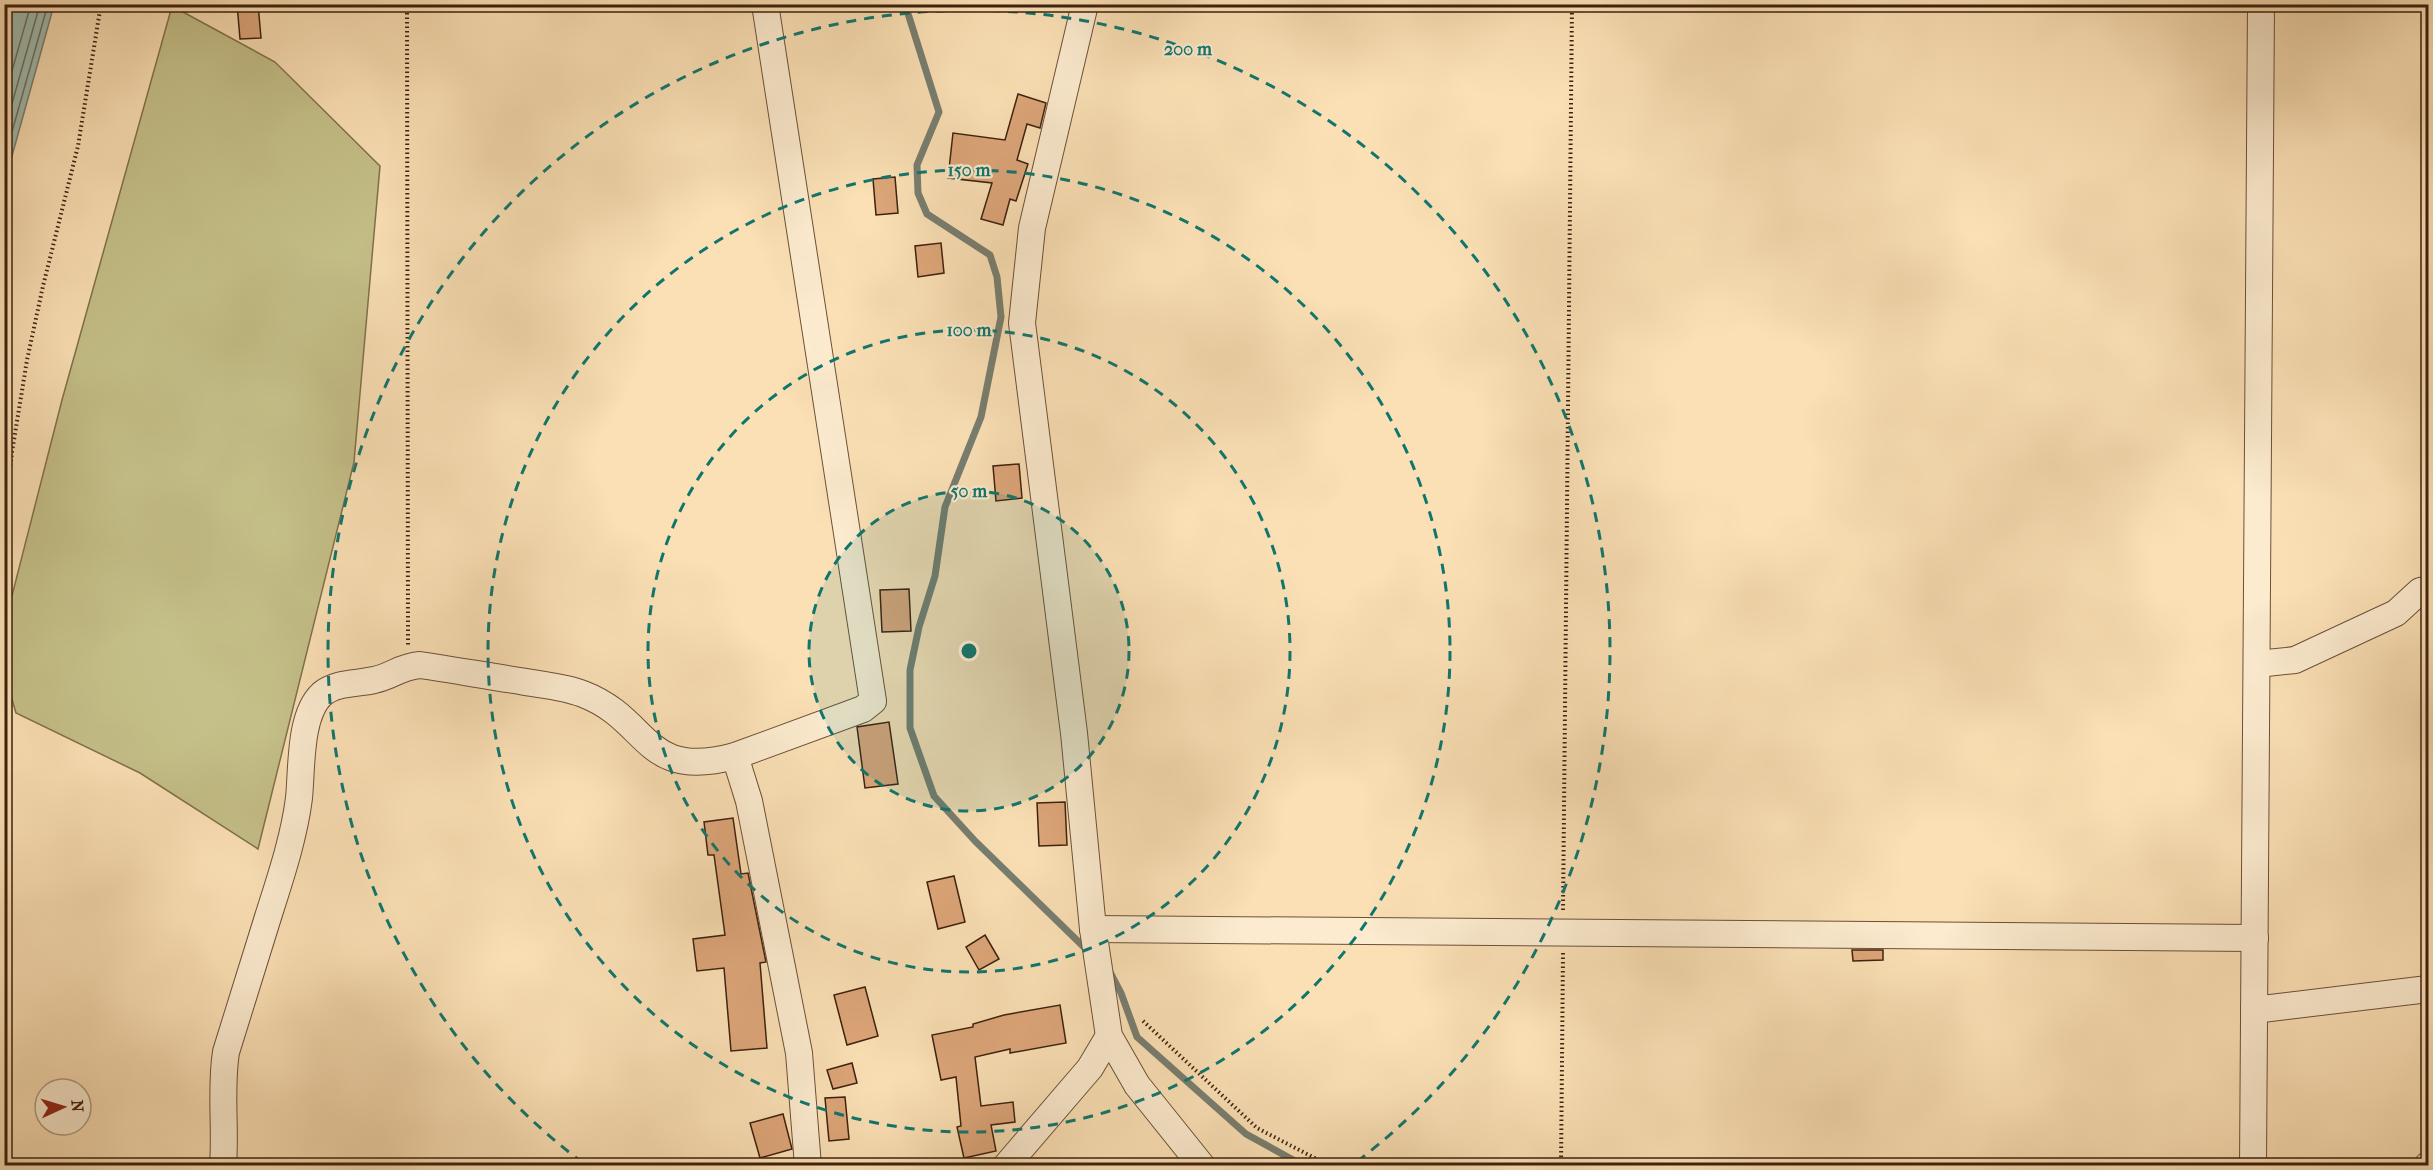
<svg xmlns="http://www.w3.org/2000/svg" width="2433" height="1170" font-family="'IM FELL French Canon',serif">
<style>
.green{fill:#c5c089;stroke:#81704c;stroke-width:1.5}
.water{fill:#9fbdb1;stroke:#787e70;stroke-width:1.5}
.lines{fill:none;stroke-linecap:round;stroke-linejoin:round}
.shore{stroke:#6e6e60;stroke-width:1.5}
.stream{stroke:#787e70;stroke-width:7}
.building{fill:#dda679;stroke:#3d200f;stroke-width:1.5}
.street-casing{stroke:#6c5038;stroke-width:28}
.path{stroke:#3d200f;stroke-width:4;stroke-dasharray:1.5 3;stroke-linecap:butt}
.street{stroke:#fcebcf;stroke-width:26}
.ring{fill:none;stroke:#0f766e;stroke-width:3;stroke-dasharray:10 8}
.centre{fill:#0f766e;stroke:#fcebcf;stroke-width:3}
.ring-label{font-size:18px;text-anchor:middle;font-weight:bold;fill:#0f766e;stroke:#fcebcf;stroke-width:4.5;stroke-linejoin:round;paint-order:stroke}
</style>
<rect width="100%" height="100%" fill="#fbe0b5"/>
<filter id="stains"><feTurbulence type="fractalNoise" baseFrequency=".00333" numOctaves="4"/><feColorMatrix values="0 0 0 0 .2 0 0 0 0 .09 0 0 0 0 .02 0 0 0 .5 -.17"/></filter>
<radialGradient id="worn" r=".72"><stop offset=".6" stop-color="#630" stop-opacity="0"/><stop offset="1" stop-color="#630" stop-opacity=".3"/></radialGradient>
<polygon class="green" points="172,6 275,62 380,166 354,462 258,849 140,773 16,713 5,676 5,623 62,400"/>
<polygon class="water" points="5,4 54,5 5,181 4,5"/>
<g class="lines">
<g class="shore">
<polyline points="4,99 31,4"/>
<polyline points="4,132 40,4"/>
<polyline points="4,160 48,4"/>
</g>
<g class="stream">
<polyline points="905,4 939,112 917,165 918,193 927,214 990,255 997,277 1001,317 981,417 945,507 935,576 919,627 910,670 910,728 934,796 975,841 1088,951"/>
<polyline points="1109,970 1121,993 1137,1037 1246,1134 1304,1166"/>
</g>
</g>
<g class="building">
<polygon points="237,4 258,4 261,38 240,39"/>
<polygon points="1018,94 1046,103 1040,128 1027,124 1017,160 1028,164 1016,201 1010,199 1003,225 981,219 992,183 948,178 953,133 1005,140"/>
<polygon points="895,177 898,213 876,215 873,179"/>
<polygon points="941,243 944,273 918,277 915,246"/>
<polygon points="1019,464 1022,498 996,501 993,466"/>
<polygon points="909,589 911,631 882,632 880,590"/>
<polygon points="889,722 898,784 865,788 857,727"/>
<polygon points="1065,802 1067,845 1039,846 1037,803"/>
<polygon points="733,818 741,874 748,873 766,962 760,963 767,1048 731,1051 724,968 697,971 693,939 725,935 714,855 708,855 704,822"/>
<polygon points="954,876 965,922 938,929 927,882"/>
<polygon points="985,935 999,959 979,970 966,947"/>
<polygon points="1852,950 1883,950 1883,960 1853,961"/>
<polygon points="865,987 878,1036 847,1045 834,995"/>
<polygon points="1060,1005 1066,1043 1010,1053 1010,1049 975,1057 981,1106 1013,1102 1015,1122 991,1125 996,1151 964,1158 957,1127 961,1126 956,1077 941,1080 932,1035 973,1027 973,1024 1004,1015"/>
<polygon points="852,1063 857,1083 833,1089 827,1070"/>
<polygon points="845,1097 849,1139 829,1141 825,1098"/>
<polygon points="783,1114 792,1149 760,1158 750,1123"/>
</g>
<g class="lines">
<defs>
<g id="street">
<polyline points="1085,4 1032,228 1022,323 1074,733 1093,929 1109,1036 1137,1085 1202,1166"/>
<polyline points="2257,664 2295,660 2396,613 2420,591 2428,589"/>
<polyline points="735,756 749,801 799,1053 808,1166"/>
<polyline points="1093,929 2255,938"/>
<polyline points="2254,1010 2428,989"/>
<path d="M223,1166c3,-39 -3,-77 3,-114 14,-45 28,-90 42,-135 12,-38 26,-79 31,-119 3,-29 0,-83 23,-104 14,-12 35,-10 52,-14 19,-4 25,-13 46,-15 34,5 67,11 100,16 21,4 43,5 63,13 68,26 59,87 152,62l128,-47 10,-8 -108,-697"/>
<polyline points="1006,1166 1090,1068 1109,1036"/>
<polyline points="2253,1166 2261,4"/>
<polyline points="2427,1166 2428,1165"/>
</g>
</defs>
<use href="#street" class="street-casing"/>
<g class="path">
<polyline points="407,4 408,646"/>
<polyline points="4,524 12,452 27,360 43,286 78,146 101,4"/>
<polyline points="1563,910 1572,4"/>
<polyline points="1143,1021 1257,1128 1330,1166"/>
<polyline points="1561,1166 1563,953"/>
</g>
<use href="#street" class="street"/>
</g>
<circle cx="969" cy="651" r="160" fill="#0f766e" fill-opacity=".12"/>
<g class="ring">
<circle cx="969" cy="651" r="160"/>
<circle cx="969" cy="651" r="321"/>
<circle cx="969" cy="651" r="481"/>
<path d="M583 1163A641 641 0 1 1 1355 1163"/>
</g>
<circle cx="969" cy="651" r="9" class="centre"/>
<g class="ring-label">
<text x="1188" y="55">200 m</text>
<text x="969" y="176">150 m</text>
<text x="969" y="336">100 m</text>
<text x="969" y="497">50 m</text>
</g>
<rect width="2433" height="1170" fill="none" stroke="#fbe0b5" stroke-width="24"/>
<rect x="6" y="6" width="2421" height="1158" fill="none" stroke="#3d200f" stroke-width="3"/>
<rect x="12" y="12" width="2409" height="1146" fill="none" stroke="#3d200f" stroke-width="1.5"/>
<g transform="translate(63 1107) rotate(86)"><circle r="28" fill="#fcebcf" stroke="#b09a82" stroke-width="1.5"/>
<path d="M0-4.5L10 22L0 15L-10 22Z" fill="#8f2418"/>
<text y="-9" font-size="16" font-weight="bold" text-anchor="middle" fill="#3d200f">N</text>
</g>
<rect width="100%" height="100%" filter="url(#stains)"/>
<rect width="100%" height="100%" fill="url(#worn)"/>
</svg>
